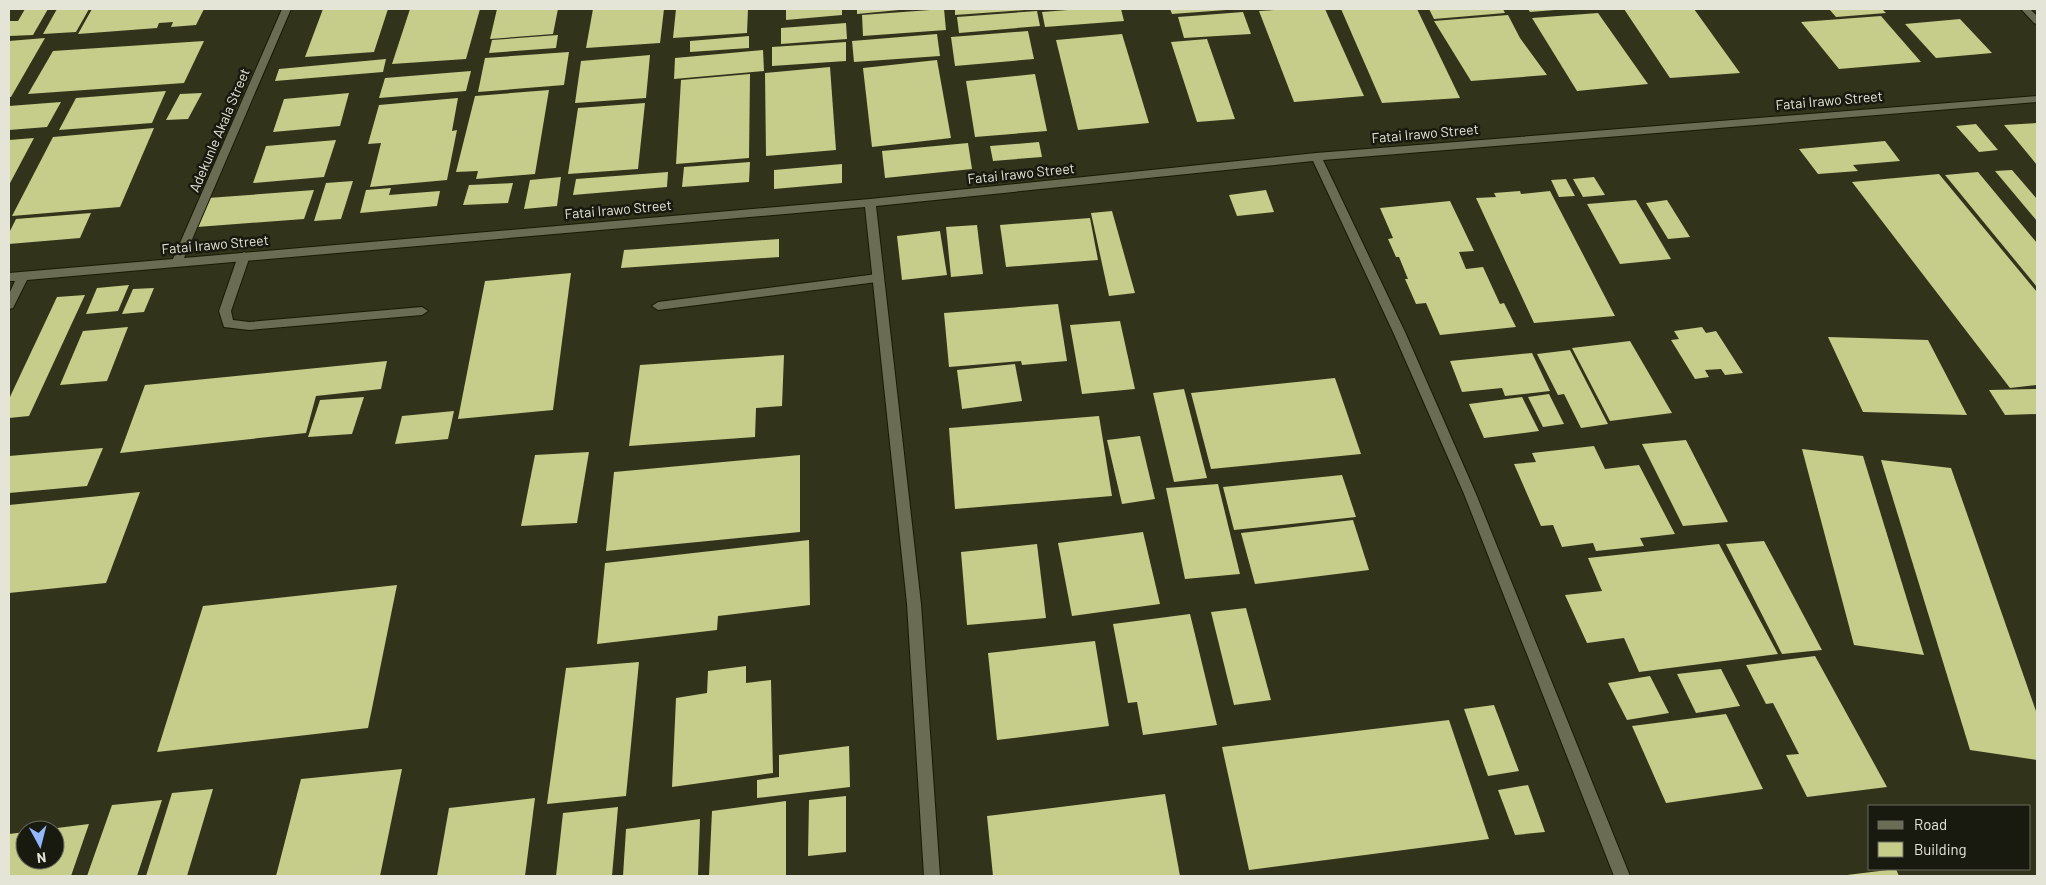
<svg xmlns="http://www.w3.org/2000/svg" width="2046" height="885" font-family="Barlow,sans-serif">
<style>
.building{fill:#c6cc89}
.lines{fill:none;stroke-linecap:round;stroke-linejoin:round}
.lane-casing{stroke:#191a04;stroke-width:2}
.street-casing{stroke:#191a04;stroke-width:2}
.lane{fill:#6a6d53;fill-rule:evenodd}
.street{fill:#6a6d53;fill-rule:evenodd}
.labels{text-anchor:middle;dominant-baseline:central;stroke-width:5;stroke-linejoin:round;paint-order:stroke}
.street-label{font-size:14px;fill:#e4e5d7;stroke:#191a0f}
</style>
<rect width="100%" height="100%" fill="#31331b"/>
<g class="building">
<polygon points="25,9 48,9 33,35 9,36 9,21 18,21"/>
<polygon points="57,9 89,9 76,32 43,34"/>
<polygon points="92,9 204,9 196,25 171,27 173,22 159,23 157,28 78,34"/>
<polygon points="323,9 388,9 374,52 305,57"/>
<polygon points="410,9 480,9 466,59 392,64"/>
<polygon points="497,9 558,9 553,34 490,39"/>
<polygon points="593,9 664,9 660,43 586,48"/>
<polygon points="676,9 748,9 747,33 673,38"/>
<polygon points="786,9 842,9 842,15 786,20"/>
<polygon points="857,9 899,9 899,10 857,14"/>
<polygon points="944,9 946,30 863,36 862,15"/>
<polygon points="955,9 1025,9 1025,10 955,15"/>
<polygon points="1081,9 1121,9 1124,21 1045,27 1042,12"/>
<polygon points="1170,9 1226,9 1226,10 1172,14"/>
<polygon points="1293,9 1325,9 1364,96 1294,102 1259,11"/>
<polygon points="1341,9 1417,9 1460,98 1382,103"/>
<polygon points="1429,9 1503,9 1505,13 1434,19"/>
<polygon points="1528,9 1555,9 1555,10 1530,12"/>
<polygon points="1624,9 1694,9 1740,73 1670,78"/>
<polygon points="1829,9 1882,9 1886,13 1836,17"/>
<polygon points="1037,11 1040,26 959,33 957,17"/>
<polygon points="1243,12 1251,34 1184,38 1178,17"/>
<polygon points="1598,13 1648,84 1577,91 1532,18"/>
<polygon points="1508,15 1520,38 1547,75 1471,81 1434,21"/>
<polygon points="1881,16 1921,62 1839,69 1801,22"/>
<polygon points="1960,19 1992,53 1936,58 1905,24"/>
<polygon points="846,23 847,39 781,44 781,28"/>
<polygon points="1028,31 1034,59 955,66 951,37"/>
<polygon points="937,34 940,56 854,62 852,41"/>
<polygon points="1122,34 1149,123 1078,130 1056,40"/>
<polygon points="558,35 556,48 489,53 492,40"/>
<polygon points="749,36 749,48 690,52 690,41"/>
<polygon points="45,38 11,97 9,97 9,41"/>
<polygon points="1207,39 1235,119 1197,122 1171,42"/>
<polygon points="204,41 184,83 28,94 53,51"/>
<polygon points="846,42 846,61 772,66 772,47"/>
<polygon points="763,50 764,71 674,79 675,58"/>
<polygon points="569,52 564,85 478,92 485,58"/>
<polygon points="650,55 646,98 575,103 581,61"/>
<polygon points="386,59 383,72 275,81 279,69"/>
<polygon points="937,60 951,138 872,147 863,68"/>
<polygon points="830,67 836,150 766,156 765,73"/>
<polygon points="471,71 466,91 379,98 385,78"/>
<polygon points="750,74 749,158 676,164 681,80"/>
<polygon points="1035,74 1047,131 975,137 966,81"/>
<polygon points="549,90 535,174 476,179 478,171 456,172 475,96"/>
<polygon points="166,91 152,123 59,130 76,98"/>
<polygon points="202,93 188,119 166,120 180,94"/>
<polygon points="349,93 340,126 273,132 284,99"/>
<polygon points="458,98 452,131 457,130 447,180 370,187 381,143 368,144 379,105"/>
<polygon points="61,102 47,127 9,130 9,106"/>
<polygon points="645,103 638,169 568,174 578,108"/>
<polygon points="2037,123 2037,165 2004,125"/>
<polygon points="1976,124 1998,150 1979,152 1956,126"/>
<polygon points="154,128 120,207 12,216 53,137"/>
<polygon points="34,138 9,185 9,140"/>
<polygon points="336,140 324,177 253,183 266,146"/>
<polygon points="1885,141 1900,161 1853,165 1858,171 1818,174 1799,149"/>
<polygon points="1039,142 1042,157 993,161 990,146"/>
<polygon points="968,143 972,169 885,178 882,151"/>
<polygon points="750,162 749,182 682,187 684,167"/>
<polygon points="842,164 842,183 774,189 774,170"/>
<polygon points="2012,170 2037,199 2037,221 1995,171"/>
<polygon points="668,172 667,187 573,195 576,179"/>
<polygon points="1978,172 2037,243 2037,287 1945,175"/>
<polygon points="1939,174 2037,292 2037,385 2010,388 1852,182"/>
<polygon points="561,177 557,206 524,209 530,180"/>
<polygon points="1594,177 1605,195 1583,197 1573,179"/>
<polygon points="1566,179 1575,196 1559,197 1551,180"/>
<polygon points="353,181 341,219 314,221 326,183"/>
<polygon points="513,183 508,203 463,205 469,185"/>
<polygon points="391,188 389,195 440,191 437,206 360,213 366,190"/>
<polygon points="314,190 304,219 197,227 208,198"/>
<polygon points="1266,190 1274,212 1237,216 1229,195"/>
<polygon points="1520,191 1521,194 1550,191 1615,316 1534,323 1476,198 1496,197 1494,193"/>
<polygon points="1636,200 1671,259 1620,264 1587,204"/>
<polygon points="1667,200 1690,237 1668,239 1646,203"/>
<polygon points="1450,201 1474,251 1459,252 1466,269 1483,267 1500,304 1504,303 1516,327 1440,335 1426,303 1416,304 1405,279 1408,279 1399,257 1396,257 1388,239 1393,238 1380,208"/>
<polygon points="1112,211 1135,293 1109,296 1091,213"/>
<polygon points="91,213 80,238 9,244 9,233 16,219"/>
<polygon points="1090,218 1098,260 1006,267 1000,225"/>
<polygon points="977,225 983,274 951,277 946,227"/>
<polygon points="940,231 947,275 902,280 897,236"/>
<polygon points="779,239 779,257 621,268 624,250"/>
<polygon points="571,273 553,410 458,419 485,281"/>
<polygon points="129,285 118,311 86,314 97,288"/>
<polygon points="154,288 144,312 122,314 133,289"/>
<polygon points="85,295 29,416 9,418 9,399 57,297"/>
<polygon points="1058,304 1067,361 1022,365 1021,361 949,367 944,313"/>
<polygon points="1120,321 1135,389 1082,394 1070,325"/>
<polygon points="128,327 107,381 60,385 83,331"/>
<polygon points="1702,327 1706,333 1716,331 1743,373 1725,375 1721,369 1705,370 1709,377 1695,379 1671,340 1679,339 1674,331"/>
<polygon points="1828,337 1928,340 1967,415 1863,412"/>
<polygon points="1630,341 1672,413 1610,421 1572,348"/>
<polygon points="1570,350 1608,424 1581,428 1564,394 1558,395 1537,354"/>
<polygon points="1532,353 1550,391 1505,396 1502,388 1462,392 1450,361"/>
<polygon points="784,355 782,406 756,408 755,437 629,446 640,365"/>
<polygon points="387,361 381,389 316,396 306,433 120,453 145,385"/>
<polygon points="1015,364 1022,401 962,409 957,370"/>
<polygon points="1335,378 1361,454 1211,469 1191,393"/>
<polygon points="1184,389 1207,478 1174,482 1153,393"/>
<polygon points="2037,389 2037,414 2005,415 1989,390"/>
<polygon points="1549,394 1564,424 1543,427 1528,397"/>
<polygon points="364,397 352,434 308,437 320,400"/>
<polygon points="1522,397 1539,431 1484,438 1469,404"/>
<polygon points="454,411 448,439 395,444 402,416"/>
<polygon points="1099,416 1112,496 955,509 949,428"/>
<polygon points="1140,436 1155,499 1122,504 1107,440"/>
<polygon points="1686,440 1728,522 1683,526 1642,444"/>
<polygon points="1594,446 1605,469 1639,465 1675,534 1640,538 1644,546 1596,551 1593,543 1562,547 1553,525 1541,526 1514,464 1536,462 1532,453"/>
<polygon points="103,448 87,486 9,493 9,456"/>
<polygon points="1802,449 1863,456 1924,655 1854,645"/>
<polygon points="589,452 577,523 521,526 535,455"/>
<polygon points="800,455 800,532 606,551 614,472"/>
<polygon points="1881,460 1951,468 2037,714 2037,760 1970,750"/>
<polygon points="1342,475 1356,517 1234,530 1223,487"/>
<polygon points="1218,484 1240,574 1185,579 1166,488"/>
<polygon points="140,492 106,583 9,593 9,505"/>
<polygon points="1353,520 1369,570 1255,584 1241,533"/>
<polygon points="1143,532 1160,604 1072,616 1058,543"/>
<polygon points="809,540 810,605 718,616 717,630 597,644 605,563"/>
<polygon points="1764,541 1822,650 1782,654 1726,544"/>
<polygon points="1037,544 1046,618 967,625 961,552"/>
<polygon points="1719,544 1778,654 1639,672 1624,638 1587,643 1565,595 1602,591 1588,558"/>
<polygon points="397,585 368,728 157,752 203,606"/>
<polygon points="1246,608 1271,700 1234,705 1211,612"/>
<polygon points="1190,614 1217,725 1143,735 1137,702 1128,703 1113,624"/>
<polygon points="1095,641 1109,726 997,740 988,653"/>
<polygon points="1815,656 1887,787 1807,797 1786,755 1799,754 1773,703 1766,704 1746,665"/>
<polygon points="639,662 626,796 547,804 566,668"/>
<polygon points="746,666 746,683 771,680 773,773 672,787 676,698 707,693 708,671"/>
<polygon points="1721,669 1740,706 1696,713 1677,674"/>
<polygon points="1650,676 1669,713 1627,720 1608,683"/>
<polygon points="1494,705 1519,771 1488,776 1464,709"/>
<polygon points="1726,714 1763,789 1666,803 1632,726"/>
<polygon points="1449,720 1489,839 1249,870 1222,747"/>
<polygon points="849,746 850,787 757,798 757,780 779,777 779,755"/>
<polygon points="402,769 380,876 276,876 301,779"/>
<polygon points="1528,785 1545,832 1515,835 1498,790"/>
<polygon points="213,789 187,876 146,876 172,793"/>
<polygon points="1165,794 1180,876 993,876 987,816"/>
<polygon points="846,796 846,852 808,856 809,800"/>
<polygon points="535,798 525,876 437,876 449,808"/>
<polygon points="162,800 137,876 87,876 112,805"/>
<polygon points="786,801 786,876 709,876 712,811"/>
<polygon points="618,807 612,876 556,876 563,813"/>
<polygon points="700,819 698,876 623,876 626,829"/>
<polygon points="89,824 71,876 9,876 9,834 25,832 25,860 55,860 55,830 49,829"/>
<polygon points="1896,869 1899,876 1847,876 1847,875"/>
</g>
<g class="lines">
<defs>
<g id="lane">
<polygon points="244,252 250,256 231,311 233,320 249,322 422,307 428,311 422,315 249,330 224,327 219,311 238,256"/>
<polygon points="877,274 883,278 877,282 658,310 652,306 658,302"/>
</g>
<g id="street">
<polygon points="282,9 291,9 184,258 870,199 1316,153 2037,96 2037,102 1323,160 1405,332 1476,494 1630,876 1614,876 1464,494 1393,332 1313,161 876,206 921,604 940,876 924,876 907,604 865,207 27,280 13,308 9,309 9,294 15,281 9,281 9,273 173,259"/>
<polygon points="2021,9 2030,9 2037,16 2037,24 2034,23"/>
</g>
</defs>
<use href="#lane" class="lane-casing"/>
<use href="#street" class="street-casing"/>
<use href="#lane" class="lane"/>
<use href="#street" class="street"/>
</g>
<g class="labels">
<g class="street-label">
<text transform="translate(1829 100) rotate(-5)">Fatai Irawo Street</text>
<text transform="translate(219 130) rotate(-67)">Adekunle Akala Street</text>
<text transform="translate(1425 133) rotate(-5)">Fatai Irawo Street</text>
<text transform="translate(1021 173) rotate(-6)">Fatai Irawo Street</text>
<text transform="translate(618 209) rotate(-5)">Fatai Irawo Street</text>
<text transform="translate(215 244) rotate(-5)">Fatai Irawo Street</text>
</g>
</g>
<rect width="2046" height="885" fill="none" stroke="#e4e5d7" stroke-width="20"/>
<rect x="1868" y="805" width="162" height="65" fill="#191a0f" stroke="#6a6b5f"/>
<rect x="1878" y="821" width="25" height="8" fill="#6a6d53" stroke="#6a6b5f"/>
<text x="1914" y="830" font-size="15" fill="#e4e5d7">Road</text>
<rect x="1878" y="842" width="25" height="15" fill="#c6cc89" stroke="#6a6b5f"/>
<text x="1914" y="855" font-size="15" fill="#e4e5d7">Building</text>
<g transform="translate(40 845) rotate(173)"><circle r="24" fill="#191a0f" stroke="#6a6b5f"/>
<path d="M0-4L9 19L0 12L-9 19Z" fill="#92b7fd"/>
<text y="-8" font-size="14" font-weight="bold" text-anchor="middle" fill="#e4e5d7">N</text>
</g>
</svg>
